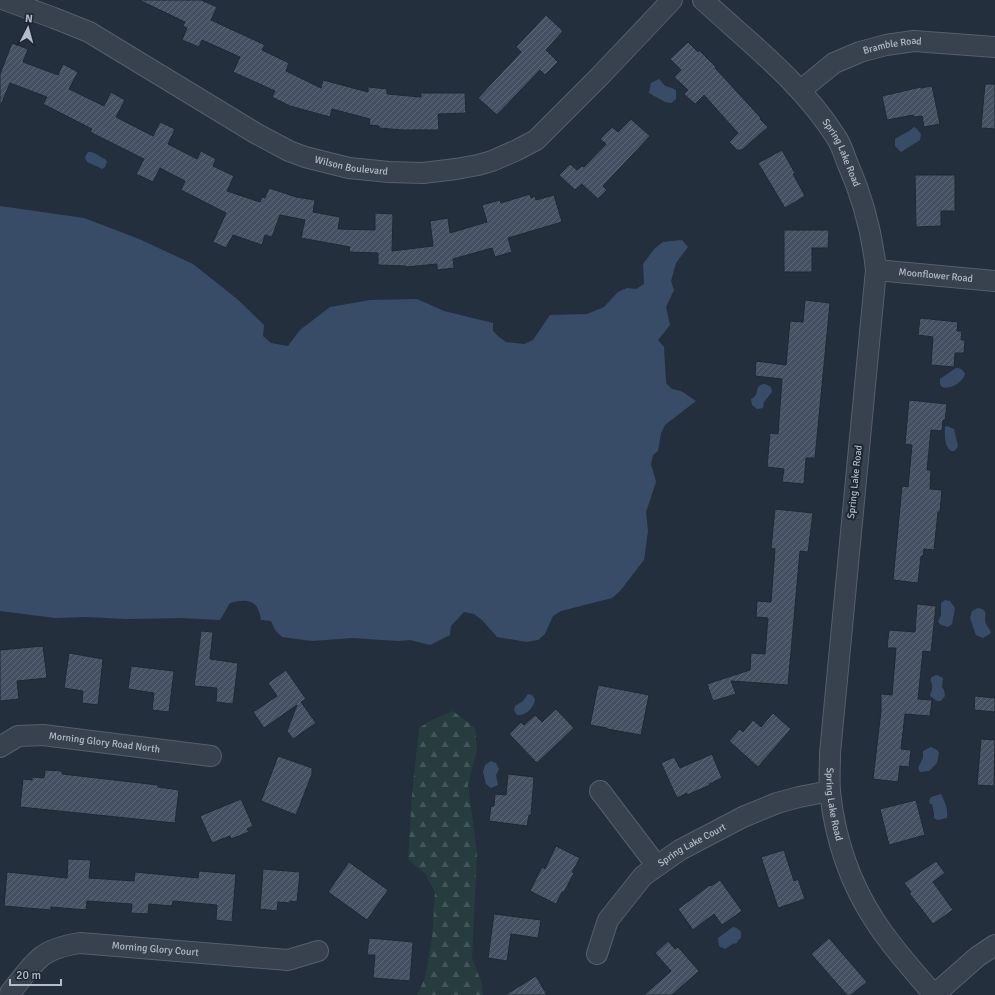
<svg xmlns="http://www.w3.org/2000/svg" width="995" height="995" font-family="Signika,sans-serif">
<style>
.forest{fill:url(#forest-firs)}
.water{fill:#394c67}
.building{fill:url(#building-hatch);stroke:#1f2835}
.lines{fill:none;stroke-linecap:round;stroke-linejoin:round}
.minor-casing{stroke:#565f6c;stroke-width:22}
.minor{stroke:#38414e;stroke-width:20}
.labels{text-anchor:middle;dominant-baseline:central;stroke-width:4;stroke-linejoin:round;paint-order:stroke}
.street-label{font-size:10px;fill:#b4bcc9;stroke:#1d2633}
</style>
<defs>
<pattern id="forest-firs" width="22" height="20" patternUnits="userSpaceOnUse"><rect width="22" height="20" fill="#263c3f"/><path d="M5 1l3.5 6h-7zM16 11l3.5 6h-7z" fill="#435659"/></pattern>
<pattern id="building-hatch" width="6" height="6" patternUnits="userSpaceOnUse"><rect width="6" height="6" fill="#455162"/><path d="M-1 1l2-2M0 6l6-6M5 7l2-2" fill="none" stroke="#5d6877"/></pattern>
</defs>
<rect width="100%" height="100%" fill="#242f3e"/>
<polygon class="forest" points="453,711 475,728 477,749 468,785 477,853 472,958 482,984 483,995 417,995 425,978 432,939 435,892 425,874 408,859 412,795 419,728 431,720"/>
<g class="water">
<polygon points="659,79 660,80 665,86 672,88 676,90 676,99 671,103 665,102 649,93 651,83"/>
<polygon points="914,127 917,129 921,134 920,140 901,152 895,146 895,139 909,131"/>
<path d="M88,152c6,-1 12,5 17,7l2,3 -2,5 -3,2 -2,-1 -13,-6 -2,-5z"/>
<path d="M0,206l84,12 55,21 54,25 44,35 27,26 -1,11 8,7 17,3 12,-16 30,-23 40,-7 47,-1 27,12 49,12v8l6,6 7,5 18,2 9,-4 17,-25 37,-1 17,-7 14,-15 9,-4 9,1 8,-5 -1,-20 12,-16 8,-6 19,-2 6,7 -12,16 -5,18 3,9 -8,17 4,18 -12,15 6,7 2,36 6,6 9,2 15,10 -31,24 -4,8 -3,18 -5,4 -2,9 5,18 -10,30 2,19 -4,29 -24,31 -8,7 -51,13 -8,5 -8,18 -7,6 -11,2 -30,-5 -15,-17 -8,-6 -10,-2 -13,14 -1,9 -20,10 -20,-5 -12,1 -46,-3 -40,3 -30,-4 -7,-7 -4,-9 -10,-1c-3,-20 -12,-22 -31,-17l-10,17 -40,-2 -54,1 -39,-2 -32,1 -55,-7z"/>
<path d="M956,368c5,0 7,2 9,6 -2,8 -15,16 -23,13l-2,-3v-5z"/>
<path d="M765,384l6,3 1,5 -8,10 -1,6 -6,1 -5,-4 -1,-6c10,-4 2,-14 14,-15z"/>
<path d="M947,426l7,3 4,17 -1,2 -3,3h-3c-7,-5 -6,-16 -6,-24z"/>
<polygon points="945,600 950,601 955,608 952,624 948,627 941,625 938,622 941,615 941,603"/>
<path d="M978,608c12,2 5,9 8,16 1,3 4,5 5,9l-8,5 -7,-3 -6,-17 2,-7z"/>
<path d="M937,675l6,3 -1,9 2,3 1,6 -4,5h-4l-7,-5c0,-3 2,-5 2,-7 2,-7 -7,-11 5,-14z"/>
<path d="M528,694l4,1 3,4c-1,9 -9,17 -18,16l-3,-5 1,-4 8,-5z"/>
<polygon points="931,747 937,750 939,753 937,763 929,771 920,772 918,768 923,758 923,751"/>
<polygon points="491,761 496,763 499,769 496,775 498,785 491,788 486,784 483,772 485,765"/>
<path d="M941,794c4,8 7,15 6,24l-9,2 -4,-2v-5l-2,-9h-2l-1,-3 2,-4z"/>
<polygon points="733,927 737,928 741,932 741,938 737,941 738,942 735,944 734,943 725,949 719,946 718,938"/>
</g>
<g class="building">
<polygon points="139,0 201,0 217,7 211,20 265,45 262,50 289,63 286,71 321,88 323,80 368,92 368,87 387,89 387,94 421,97 421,93 465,93 466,113 438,114 439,130 403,130 379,128 379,126 369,125 370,119 332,109 330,117 290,106 272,97 275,91 233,72 240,57 202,40 199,47 182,40 187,28 183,26 185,22"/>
<polygon points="546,15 563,31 546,50 558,62 545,75 540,70 497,115 478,98 521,52 516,47"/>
<polygon points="688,42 698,52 699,50 716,67 715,68 761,118 760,119 768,127 742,150 737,150 729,142 738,133 704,95 695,104 684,94 688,90 674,77 681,70 670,59"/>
<polygon points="12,43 28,49 23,62 58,75 63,64 78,72 69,89 104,106 111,92 125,100 116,117 153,136 160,122 175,129 168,144 197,159 201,151 216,159 213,166 234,176 227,191 260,202 262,197 265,198 269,188 296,197 315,200 313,212 340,217 338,229 375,230 375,213 393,214 392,251 433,246 430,221 448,218 450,233 487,222 482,205 500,200 501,203 530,194 531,198 535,196 536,200 554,195 562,222 508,238 512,252 495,257 492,248 453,259 454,268 437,270 437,264 406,267 406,266 378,265 378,253 349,252 350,247 301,238 305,220 280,215 272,237 265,235 262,245 233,235 226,248 213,242 226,213 181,190 185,181 160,168 153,182 136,174 144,159 90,132 92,129 43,104 47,97 10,83 0,107 0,74"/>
<polygon points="985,84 995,84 995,129 981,128"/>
<polygon points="932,86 940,124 924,127 922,116 914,117 913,115 887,120 882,96 921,87 921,88"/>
<polygon points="631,119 650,136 603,186 607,190 598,199 582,184 575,190 559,175 570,164 577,170 582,166 584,167 606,144 600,139 612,127 618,132"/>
<polygon points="782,150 795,173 793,174 805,196 785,208 758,163"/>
<polygon points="915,175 955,175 955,211 941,211 941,226 916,227"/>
<polygon points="784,230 829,230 828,248 812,248 812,272 784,272"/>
<polygon points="805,300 830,303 815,458 806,458 804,484 782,482 784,469 767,467 770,433 778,434 782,379 755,376 756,361 786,365 790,321 803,322"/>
<polygon points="920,318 958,322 957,331 962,331 961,340 965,340 964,353 955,353 954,367 931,365 933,337 918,335"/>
<polygon points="909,400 947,404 945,420 943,420 942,431 931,430 927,470 931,470 930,489 942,490 940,512 938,512 934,550 924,549 923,556 921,556 918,583 893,580 902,486 908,487 912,445 905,444"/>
<polygon points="775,509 813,513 808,552 800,551 788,685 731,681 736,694 713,701 707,684 750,670 751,653 765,654 768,618 756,617 757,601 771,602 775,549 771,548"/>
<polygon points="917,604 936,606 931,652 923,651 918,699 932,700 930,716 905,714 901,749 911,750 909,767 900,766 898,782 873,779 881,711 881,694 892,695 896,648 887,648 889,630 915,632"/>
<polygon points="201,631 213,632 210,659 238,663 233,704 216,702 217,688 194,686"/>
<polygon points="43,646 47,678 17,681 19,699 0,701 0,650"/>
<polygon points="69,653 103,659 98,705 82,703 83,691 64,688"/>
<polygon points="131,666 174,671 169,712 152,710 154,693 128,689"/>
<polygon points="286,670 306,699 301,702 316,723 293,739 287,731 297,705 264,728 253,712 277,696 268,683"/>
<polygon points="598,685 649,695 641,735 607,729 607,728 590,725"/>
<polygon points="975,696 995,698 995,712 974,710"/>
<polygon points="556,709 574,728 537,763 509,734 521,722 524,725 535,715 542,722"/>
<polygon points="773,713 791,729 758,767 729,741 740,729 743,732 753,720 761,727"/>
<polygon points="981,739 995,740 994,786 977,785"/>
<polygon points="712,754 722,778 709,784 710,785 687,795 687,793 677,798 661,763 674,757 680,768"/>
<polygon points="278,756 312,768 312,774 296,815 261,801"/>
<polygon points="45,770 62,771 62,774 158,785 158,787 179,790 175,823 20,807 23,779 32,780 32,777 44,778"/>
<polygon points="508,774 534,777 531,815 529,815 527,826 489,821 491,806 494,806 495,794 506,795"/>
<polygon points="241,799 253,826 247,829 249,832 231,839 230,836 212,843 200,816"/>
<polygon points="916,800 925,835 889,845 880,809"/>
<polygon points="556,846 580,858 572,872 574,873 564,892 562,892 556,904 530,891 542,867 545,869"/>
<polygon points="784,850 794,881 798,879 805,899 778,908 761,857"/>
<polygon points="68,859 91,860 89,878 134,881 135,872 198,878 199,871 236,874 232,922 216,920 217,905 173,901 172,906 149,904 148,914 131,913 132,904 87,901 86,910 51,907 51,910 4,906 7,872 67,878"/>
<polygon points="936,861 945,873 933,882 953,910 933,924 909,893 911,892 904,883"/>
<polygon points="349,862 388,890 367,920 328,892"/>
<polygon points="263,869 300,872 297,902 290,901 290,903 278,902 277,911 260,909"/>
<polygon points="720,880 742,911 722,925 714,914 693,930 678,909 710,885 711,886"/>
<polygon points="494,914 541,920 538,938 511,934 507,961 488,958"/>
<polygon points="369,938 413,942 410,981 373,978 375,955 367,955"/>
<polygon points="829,938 867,982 851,995 847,995 811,954"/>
<polygon points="668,941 675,949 678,947 699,971 672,995 644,995 671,971 655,953"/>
<polygon points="536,976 547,995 505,995"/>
</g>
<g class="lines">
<defs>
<g id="minor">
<path id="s1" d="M5,0l49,18 35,14 168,102 32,17 16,6 44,11 40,4 34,1 33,-4 22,-4 14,-4 25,-11 19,-10 64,-64 72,-76"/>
<path id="s2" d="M703,0c47,43 99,83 133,137 5,7 8,17 11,25 16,36 25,69 29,108l-46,483c0,13 -1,26 0,39 5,46 20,91 45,129 17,27 39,50 59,74"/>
<path id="s3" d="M801,90l33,-27 26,-11 26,-7 28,-4 81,6"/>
<path id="s4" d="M876,270l119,11"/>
<path id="s5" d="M0,747l18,-11 25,-1 168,21"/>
<polyline points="600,791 657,866"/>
<path id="s6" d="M597,954l11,-34 35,-44 14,-10 23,-16 63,-33 34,-14 22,-6 31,-6"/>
<path id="s7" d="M10,993c10,-12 19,-26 31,-36 11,-9 26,-12 39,-14l208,17 30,-9"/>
<polyline points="934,995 977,957 995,945"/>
</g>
</defs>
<use href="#minor" class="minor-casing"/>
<use href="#minor" class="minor"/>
</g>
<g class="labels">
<g class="street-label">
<text stroke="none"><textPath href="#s3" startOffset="104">Bramble Road</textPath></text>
<text stroke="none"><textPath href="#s2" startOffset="208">Spring Lake Road</textPath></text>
<text stroke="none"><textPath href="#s1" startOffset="387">Wilson Boulevard</textPath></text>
<text stroke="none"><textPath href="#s4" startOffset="60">Moonflower Road</textPath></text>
<text transform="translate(855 482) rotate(-84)">Spring Lake Road</text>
<text stroke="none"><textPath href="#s5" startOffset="108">Morning Glory Road North</textPath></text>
<text stroke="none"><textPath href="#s2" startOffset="868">Spring Lake Road</textPath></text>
<text stroke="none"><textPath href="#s6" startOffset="150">Spring Lake Court</textPath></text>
<text stroke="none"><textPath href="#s7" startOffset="165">Morning Glory Court</textPath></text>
</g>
</g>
<g transform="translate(28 28) rotate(6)" stroke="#1d2633" stroke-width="3" paint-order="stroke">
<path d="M0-3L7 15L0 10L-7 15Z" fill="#b4bcc9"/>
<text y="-6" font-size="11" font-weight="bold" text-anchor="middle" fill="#b4bcc9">N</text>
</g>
<path d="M10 979v6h51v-6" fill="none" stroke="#b4bcc9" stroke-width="2"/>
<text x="16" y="979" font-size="12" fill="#b4bcc9" stroke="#1d2633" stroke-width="3" paint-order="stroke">20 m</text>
</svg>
